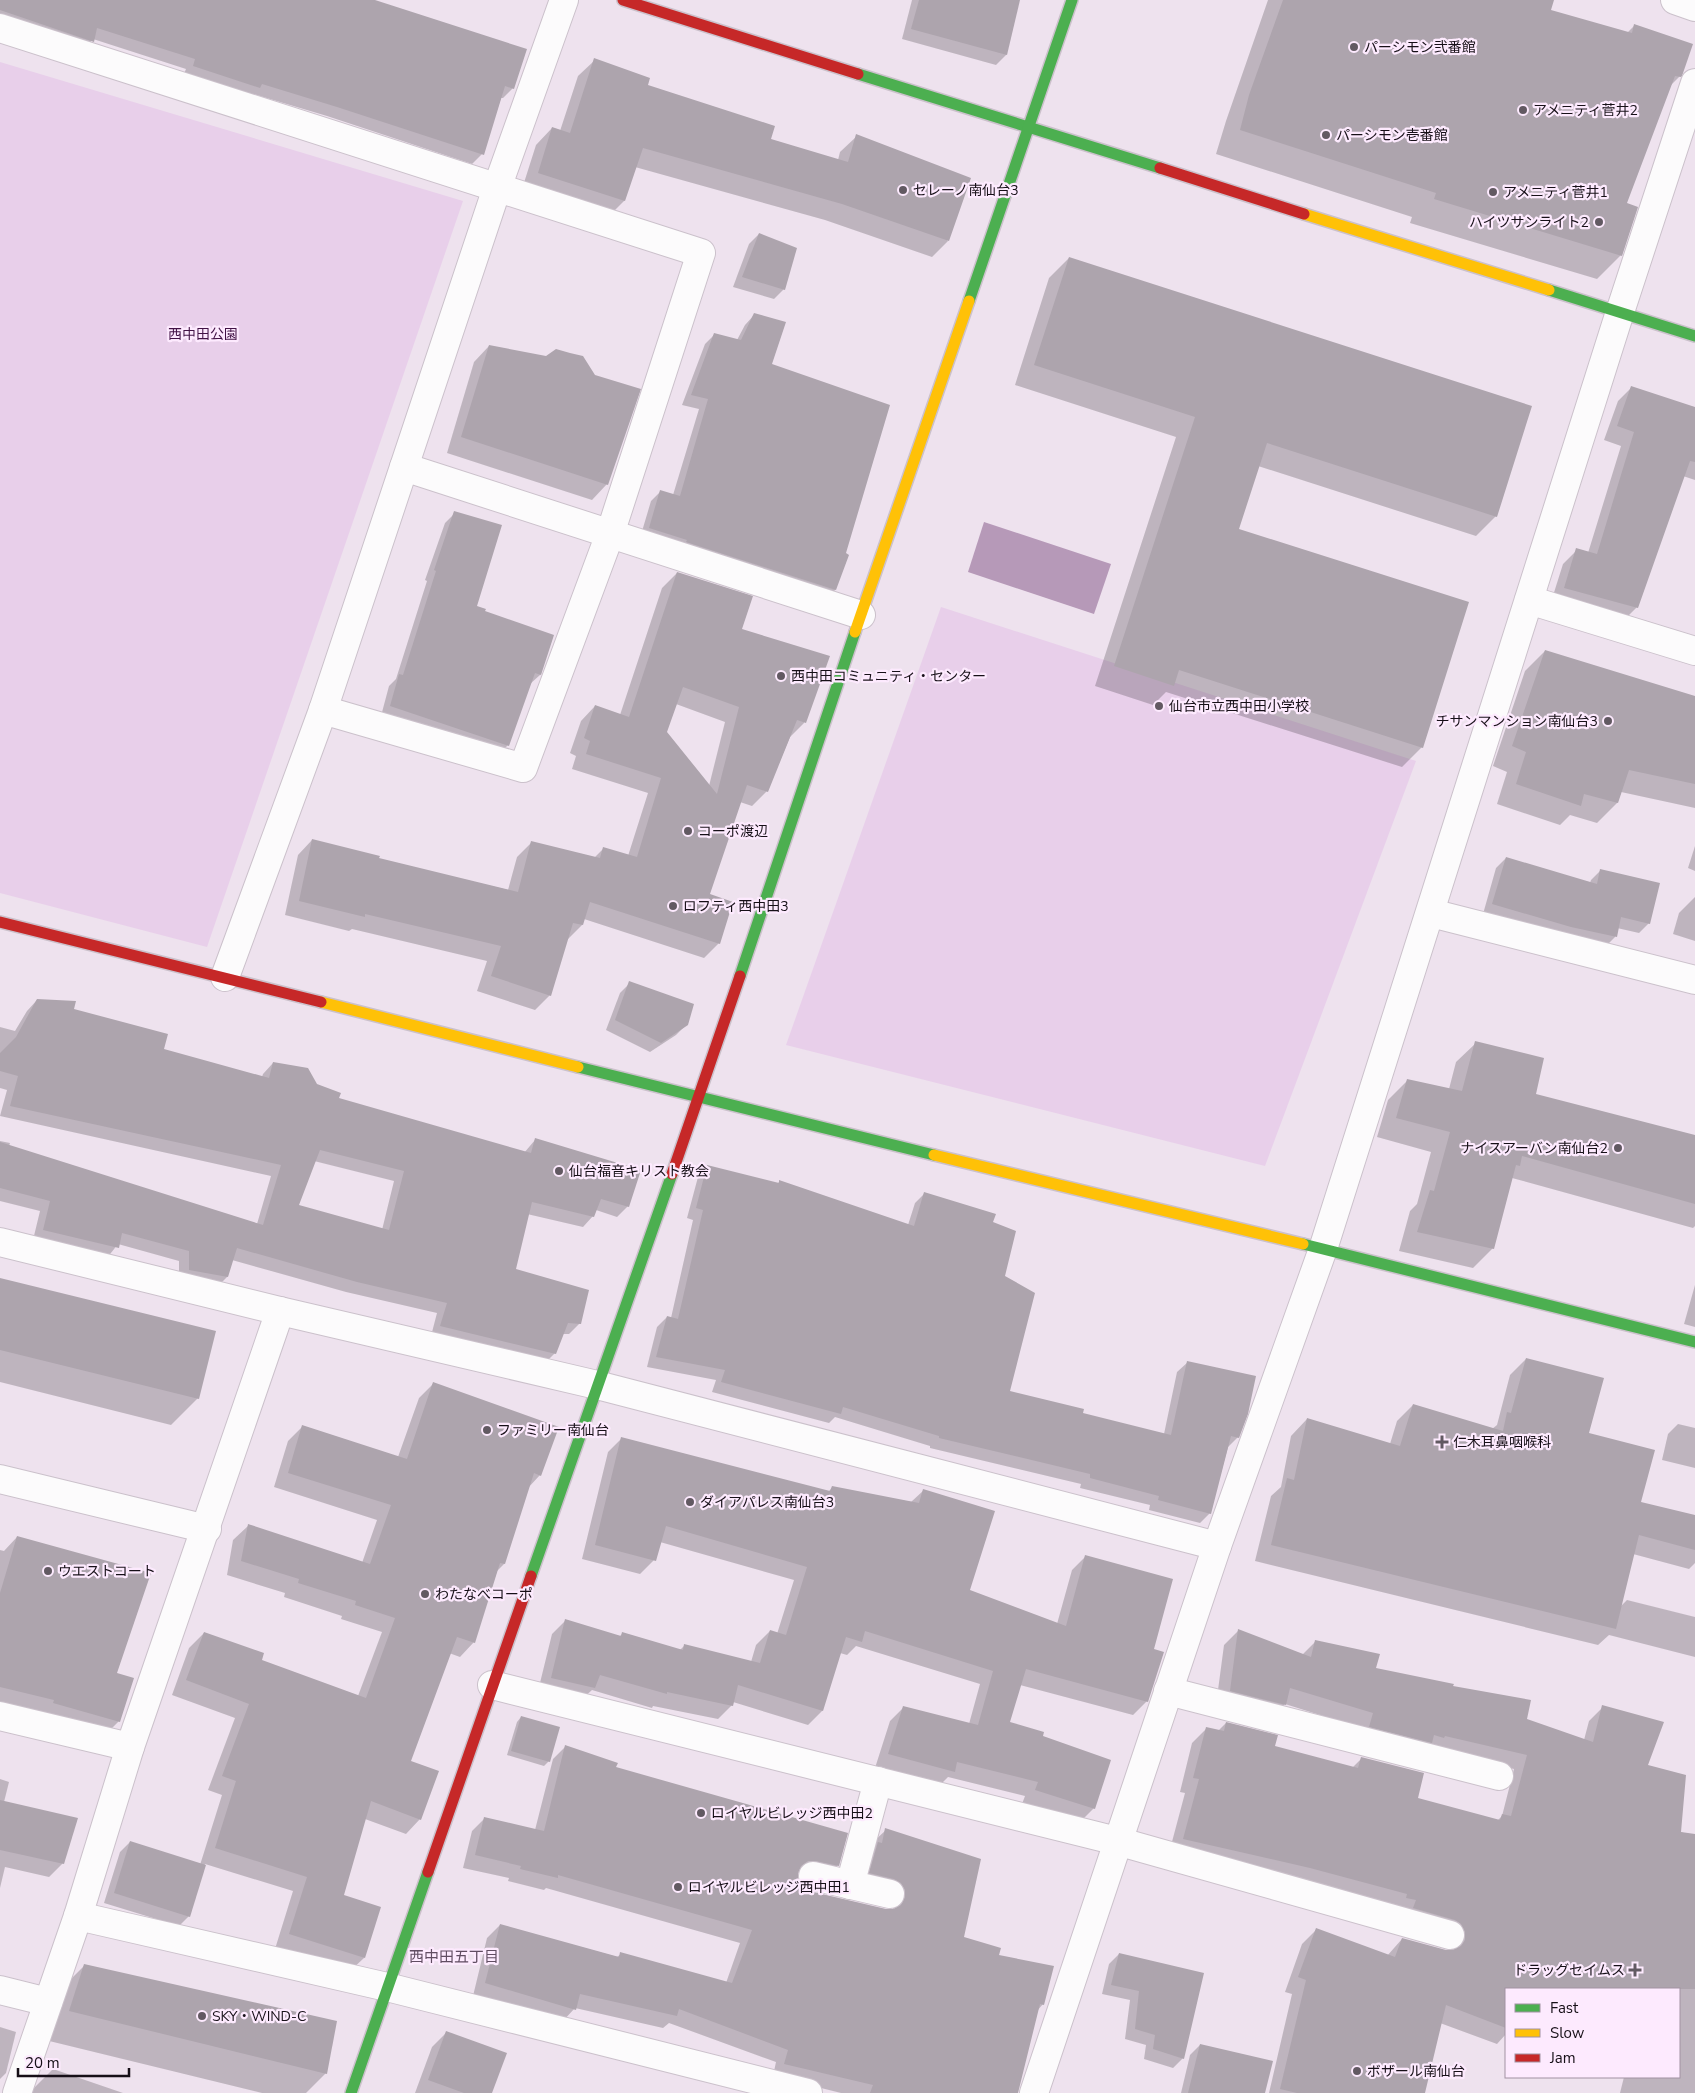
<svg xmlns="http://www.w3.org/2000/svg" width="1695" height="2093" font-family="'Nunito Sans','Noto Sans JP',sans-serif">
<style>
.green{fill:#e8cfea}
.water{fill:#b699b8}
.shadow{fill:#0003;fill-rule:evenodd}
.building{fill:#ada4ad;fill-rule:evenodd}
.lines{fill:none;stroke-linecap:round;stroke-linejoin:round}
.street-casing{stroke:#cbc1cb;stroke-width:30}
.fast-casing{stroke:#cbc1cb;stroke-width:14}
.slow-casing{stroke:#cbc1cb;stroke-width:14}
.jam-casing{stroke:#cbc1cb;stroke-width:14}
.street{stroke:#fcfbfc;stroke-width:28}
.fast{stroke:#4caf50;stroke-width:11}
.slow{stroke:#ffc107;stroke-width:11}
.jam{stroke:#c62828;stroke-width:11}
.poi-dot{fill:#625962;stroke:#fdeafe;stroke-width:2}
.labels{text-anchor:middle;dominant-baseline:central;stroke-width:4.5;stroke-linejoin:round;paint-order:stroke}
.poi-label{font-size:14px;fill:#160f17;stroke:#fdeafe;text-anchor:start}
.park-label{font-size:14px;fill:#411245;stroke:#fdeafe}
.neighbourhood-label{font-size:15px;fill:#614d62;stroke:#fdeafe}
</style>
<rect width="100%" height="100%" fill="#eee2ee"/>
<g class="green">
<polygon points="0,62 463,201 207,947 0,893"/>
<polygon points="941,607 1416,761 1265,1166 786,1045"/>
</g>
<polygon class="water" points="984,522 1111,564 1094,614 968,572"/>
<g class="shadow">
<polygon points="0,0 368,0 513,88 503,98 501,98 482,154 472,164 327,116 253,94 249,97 183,76 186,69 93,39 83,51 0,24"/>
<polygon points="912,0 1019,0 1006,55 996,65 902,39"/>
<polygon points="1268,0 1545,0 1549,11 1627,33 1635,25 1680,76 1670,86 1625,204 1621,255 1597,279 1410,223 1412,217 1216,154 1226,121"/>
<polygon points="595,60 646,86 769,139 838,160 840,152 857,136 948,241 932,257 825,220 635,167 624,201 608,217 522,189 536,145 552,128 560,131 578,76"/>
<polygon points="759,234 784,289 774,299 733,287 749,244"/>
<polygon points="1069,258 1496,516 1476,536 1258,466 1237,530 1422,747 1402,767 1166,692 1153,705 1095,686 1176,437 1015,385 1049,278"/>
<polygon points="755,314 770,365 844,554 848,556 835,590 825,600 640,538 651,501 661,491 673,495 699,409 682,405 705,344 715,334 737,340 745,325"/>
<polygon points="489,346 607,484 592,500 447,453 474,362"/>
<polygon points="1632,387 1695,417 1695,480 1683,476 1637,607 1623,621 1551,602 1563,564 1577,550 1588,553 1621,446 1604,440 1618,401"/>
<polygon points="455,513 475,607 484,612 552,636 540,675 530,684 508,745 498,755 381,716 389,686 396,679 427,581 425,580 445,523"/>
<path d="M677,573l63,57 88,27 -24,66 -14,14 -23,54 -15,15 -12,-4 -32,93 11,48 -15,15 -120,-39 -2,6 -15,15 -17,55 -15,15 -58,-19 10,-30 -135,-32 -3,2 -64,-16 13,-60 14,-15 65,19 131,31 9,-33 14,-14 63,15 10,-10 24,8 20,-63 -76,-24 4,-13 -6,-3 11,-32 14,-15 25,9 42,-127zM676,704l49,18 -16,64 -43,-54z"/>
<polygon points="1545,651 1695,697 1695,808 1621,792 1617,803 1597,823 1570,815 1560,825 1497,804 1507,772 1493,766 1525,671"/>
<polygon points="1695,846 1695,871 1688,868"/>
<polygon points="1506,858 1590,883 1591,880 1601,870 1649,923 1639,933 1617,928 1615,937 1605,947 1483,914 1496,868"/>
<polygon points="1695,897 1695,941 1673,934 1679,913"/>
<polygon points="630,983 687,1024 676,1035 650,1052 606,1030 620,993"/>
<path d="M37,1000l36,10 89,40 100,27 1,-3 10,-11 43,22 21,14 187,54 11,-13 93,66 -11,11 -21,-7 -3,6 -10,11 -56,-13 -13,56 66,53 -11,11h-6l-8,19 -11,11 -113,-28 6,-23 -91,-21 -114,-32 -5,17 -10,10 -38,-6v-20l-61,-17 -11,14 -74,-18 7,-29 -40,-10v-60l10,2 -1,3 248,78 14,-48 -271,-60 7,-26 -7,-2v-61l15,4 12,-20zM314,1161l80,20 -12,49 -84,-24z"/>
<polygon points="1476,1043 1534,1095 1695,1136 1695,1226 1693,1228 1512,1178 1493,1248 1473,1268 1399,1251 1410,1211 1417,1204 1431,1152 1377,1137 1388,1100 1408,1080 1449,1089 1456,1062"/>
<polygon points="708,1167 777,1184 779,1182 908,1225 915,1203 925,1193 992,1223 1003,1276 1008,1392 1081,1414 1164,1434 1177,1372 1188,1362 1238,1437 1228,1447 1210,1513 1200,1523 1149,1510 1150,1505 1080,1488 1081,1484 930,1448 930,1446 835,1417 829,1423 712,1392 716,1380 647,1367 657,1327 667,1317 671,1318 693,1220 687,1218 698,1177"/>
<polygon points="0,1279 198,1398 171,1425 0,1382"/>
<polygon points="1695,1285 1695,1327 1684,1324"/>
<polygon points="1526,1359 1587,1434 1640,1503 1695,1517 1695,1563 1689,1569 1633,1554 1620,1607 1627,1600 1695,1617 1695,1657 1609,1635 1598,1645 1255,1561 1271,1496 1281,1487 1291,1436 1307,1419 1390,1444 1397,1421 1413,1405 1492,1429 1497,1425 1510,1375"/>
<polygon points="433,1384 540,1475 528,1488 504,1564 497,1571 474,1642 460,1657 449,1653 409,1762 420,1819 406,1834 365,1819 342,1895 364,1958 349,1972 275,1949 293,1891 205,1864 189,1916 179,1926 104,1903 120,1852 130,1842 200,1865 222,1795 208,1790 235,1718 172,1695 189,1648 204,1633 260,1661 358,1696 382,1632 341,1619 342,1616 284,1597 285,1593 227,1575 233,1540 248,1526 362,1563 377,1520 274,1487 288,1441 303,1426 398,1457 419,1398"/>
<polygon points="1678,1424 1695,1428 1695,1468 1662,1460 1668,1434"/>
<polygon points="622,1438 828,1492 832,1488 911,1502 924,1490 969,1591 1057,1624 1072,1570 1086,1556 1152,1650 1147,1701 1133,1715 1020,1685 1009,1723 1041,1736 1094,1808 1080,1822 1022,1804 1025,1796 948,1777 940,1785 875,1768 890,1721 904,1707 969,1724 980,1684 856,1646 847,1655 840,1653 822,1711 808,1725 733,1702 732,1705 718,1719 653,1706 652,1708 592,1690 580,1701 538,1691 552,1634 566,1620 619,1637 623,1633 680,1650 684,1646 751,1662 756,1645 770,1631 777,1634 794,1580 660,1542 654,1560 640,1574 582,1559 608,1452"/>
<polygon points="17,1537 115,1674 119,1721 106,1734 42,1712 0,1702 0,1550 4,1551"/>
<polygon points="1238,1631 1302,1655 1315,1642 1374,1669 1452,1687 1526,1720 1584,1740 1589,1721 1603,1707 1646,1766 1680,1832 1695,1836 1695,2093 1620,2093 1624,2077 1679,2077 1679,1989 1506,1989 1506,2034 1497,2044 1440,2023 1423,2093 1269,2093 1292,1994 1285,1992 1302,1944 1316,1930 1387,1956 1402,1939 1446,1951 1451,1951 1451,1946 1169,1853 1185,1793 1180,1792 1192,1743 1206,1729 1218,1731 1226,1723 1274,1747 1352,1768 1362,1758 1416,1799 1497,1821 1502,1816 1514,1769 1431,1750 1285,1704 1270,1719 1216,1705 1224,1645"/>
<polygon points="521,1717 549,1761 544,1766 507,1755 517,1722"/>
<polygon points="566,1746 838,1865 825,1878 797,1873 797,1881 802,1889 809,1892 886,1910 893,1910 893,1903 858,1886 873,1842 886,1830 963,1938 997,1956 1043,2004 1037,2011 1017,2093 841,2093 773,2076 776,2062 669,2023 663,2028 575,2008 562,2022 473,1996 487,1938 500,1925 617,1957 621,1954 726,1983 740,1943 546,1888 544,1890 508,1881 509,1878 463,1868 472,1831 485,1818 535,1830 553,1759"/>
<polygon points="0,1779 9,1782 4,1802 63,1863 49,1877 5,1867 0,1888"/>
<polygon points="1119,1954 1183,2058 1173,2068 1144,2059 1146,2045 1125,2039 1130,2000 1102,1994 1109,1964"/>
<polygon points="85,1965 326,2073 306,2093 262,2093 41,2039 56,1994"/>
<polygon points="0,2027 16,2032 6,2073 0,2079"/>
<polygon points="447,2032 491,2093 415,2093 432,2047"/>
<polygon points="1200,2045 1264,2093 1181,2093 1190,2055"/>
<polygon points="53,2069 123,2093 29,2093"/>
</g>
<g class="building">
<polygon points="0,0 375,0 527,49 514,89 505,86 484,155 337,107 262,84 260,88 193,66 195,59 97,28 94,42 0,10"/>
<polygon points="919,0 1020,0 1007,55 911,29"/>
<polygon points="1283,0 1554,0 1551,10 1632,33 1634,24 1693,44 1682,76 1681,77 1675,76 1627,203 1638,207 1622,256 1434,199 1436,193 1240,130 1249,95"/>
<polygon points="594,58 650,78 648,85 775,126 771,139 848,162 856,134 971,178 949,241 842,204 643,148 625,201 538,173 552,127 570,133"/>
<polygon points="759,233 797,248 785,290 742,277"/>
<polygon points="1069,257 1532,406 1497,517 1267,443 1239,529 1469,602 1423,748 1179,670 1174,686 1114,666 1195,417 1034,365"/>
<polygon points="754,313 786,322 772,364 890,405 846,553 849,555 836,590 686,542 687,540 649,528 660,490 680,496 708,399 691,395 714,333 741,340"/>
<polygon points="489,345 546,356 556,349 570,353 583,356 595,375 641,389 608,485 461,437"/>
<polygon points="1631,386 1695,407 1695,462 1690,461 1638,608 1564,588 1576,548 1597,554 1634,432 1617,426"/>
<polygon points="454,511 502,525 477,606 486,609 485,611 554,635 541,675 535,673 509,746 390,706 399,674 403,675 436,571 434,570"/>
<path d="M677,572l76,24 -11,33 88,27 -24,67 -9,-3 -29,72 -21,-7 -37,109 23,8 -13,42 -130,-42 -7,23 -10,-2 -22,73 -60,-20 10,-30 -136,-32v3l-66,-16 13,-62 68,17 -1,2 139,34 13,-51 69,17 3,-11 34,10 24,-79 -75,-24 4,-13 -6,-3 11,-33 34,12zM683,687l56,20 -22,87 -50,-62z"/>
<polygon points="1545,650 1695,696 1695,784 1629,770 1618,803 1584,794 1581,806 1516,784 1526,752 1512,746"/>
<polygon points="1506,857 1597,884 1600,869 1660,883 1650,924 1621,917 1617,937 1571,927 1492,904"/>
<polygon points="629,981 694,1004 688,1025 661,1043 615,1020"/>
<path d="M37,999l39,2 -2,8 94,25 -4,15 105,29 4,-16 35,6 9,16 24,9 -2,5 192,55 4,-15 106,32 -12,37 -28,-8 -7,18 -62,-15 -16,67 73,21 -8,34 -13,-1 -12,31 -116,-28 7,-23 -90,-21 -120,-34 -9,29 -39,-7v-19l-67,-18 -3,15 -76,-18 7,-29 -50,-13v-46l263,83 18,-60 -271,-59 8,-30 -18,-5v-18l16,-16zM320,1150l84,21 -15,59 -90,-25z"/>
<polygon points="1475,1041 1544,1058 1536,1094 1695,1135 1695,1204 1522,1156 1520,1166 1516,1165 1494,1249 1417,1232 1430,1190 1434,1191 1450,1132 1396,1118 1407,1079 1462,1091"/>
<polygon points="707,1165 779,1183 779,1180 914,1226 924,1192 996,1214 993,1222 1016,1231 1005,1276 1035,1293 1010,1391 1084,1409 1083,1413 1171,1435 1187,1361 1256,1376 1248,1414 1239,1438 1231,1436 1211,1514 1158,1500 1159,1496 1090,1478 1090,1474 939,1438 939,1436 843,1407 841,1414 721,1382 725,1370 656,1357 667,1316 678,1319 703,1210 696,1208"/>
<polygon points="0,1278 216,1331 199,1399 0,1350"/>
<polygon points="1526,1358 1604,1378 1589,1433 1655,1450 1641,1502 1695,1515 1695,1550 1639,1535 1616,1629 1271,1545 1287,1478 1294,1480 1307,1418 1400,1446 1413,1404 1503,1431 1507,1412 1511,1413"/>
<polygon points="433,1382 559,1427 541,1476 534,1473 505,1564 500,1563 475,1643 457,1637 411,1761 439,1771 421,1820 371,1801 344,1895 381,1907 365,1958 289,1934 307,1877 215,1848 236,1781 222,1776 249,1704 186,1680 204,1632 264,1653 262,1660 366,1698 395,1618 355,1605 356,1601 298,1583 299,1579 241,1561 248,1524 370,1564 391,1505 288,1473 302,1425 407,1459"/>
<polygon points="621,1437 830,1491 832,1486 919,1503 923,1489 995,1511 970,1590 1066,1626 1085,1555 1173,1579 1154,1649 1164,1652 1148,1702 1026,1669 1010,1722 1044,1732 1043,1736 1111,1760 1095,1809 1035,1790 1038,1782 957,1762 955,1772 888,1754 903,1706 978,1725 993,1671 865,1631 862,1642 846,1637 823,1711 738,1685 733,1706 667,1692 667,1694 600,1675 595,1688 551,1678 565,1619 621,1636 622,1632 683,1650 684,1644 760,1663 770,1630 786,1635 807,1567 666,1526 656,1561 595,1545"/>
<polygon points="17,1536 151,1573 117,1673 134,1678 120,1722 53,1703 54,1700 0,1687 0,1593"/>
<polygon points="1238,1629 1311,1657 1315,1640 1380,1654 1376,1668 1454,1684 1453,1686 1531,1700 1527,1719 1593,1742 1602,1705 1664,1722 1648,1765 1686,1775 1681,1832 1695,1834 1695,1989 1506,1989 1506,2028 1446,2005 1425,2093 1297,2093 1280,2089 1306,1980 1298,1977 1316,1928 1395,1957 1402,1938 1446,1950 1453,1950 1461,1946 1465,1940 1465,1932 1461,1924 1455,1920 1413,1908 1416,1900 1406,1898 1407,1894 1310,1868 1183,1839 1199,1779 1193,1778 1206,1727 1224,1731 1226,1722 1278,1735 1275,1746 1358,1768 1361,1757 1424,1773 1418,1798 1500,1820 1502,1814 1511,1816 1527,1755 1445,1736 1444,1738 1434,1735 1432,1743 1369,1727 1373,1713 1290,1688 1286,1705 1230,1691"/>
<polygon points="521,1716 560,1727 550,1762 511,1751"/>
<polygon points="565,1745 618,1763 616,1767 848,1833 839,1866 816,1861 808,1861 801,1866 798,1873 798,1881 803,1888 809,1891 886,1909 894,1909 901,1905 905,1897 905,1890 901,1883 894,1879 869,1873 878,1842 882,1843 885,1828 981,1859 964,1937 1001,1948 999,1955 1054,1966 1044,2005 1040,2004 1018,2093 870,2093 873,2085 784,2064 788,2050 679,2009 677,2016 580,1994 576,2010 485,1983 500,1924 619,1957 620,1952 732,1983 752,1930 558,1875 558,1878 520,1869 521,1866 475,1855 484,1817 544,1831"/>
<polygon points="0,1800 78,1818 64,1864 0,1850"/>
<polygon points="130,1841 206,1865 190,1917 114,1893"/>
<polygon points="1119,1953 1204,1973 1184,2059 1153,2049 1155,2035 1135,2029 1139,1991 1111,1985"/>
<polygon points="84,1964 337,2021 327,2074 69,2011"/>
<polygon points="446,2031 507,2053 492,2093 464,2093 428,2080"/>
<polygon points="1200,2044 1273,2061 1265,2093 1188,2093"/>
</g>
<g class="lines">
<defs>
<g id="street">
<polyline points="1675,0 1695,7"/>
<polyline points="0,28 701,253 610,534 523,768 323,710"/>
<polyline points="404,467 861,615"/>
<polyline points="1529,600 1695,651"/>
<polyline points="1431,913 1695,980"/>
<polyline points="225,977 323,710 497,188 564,0"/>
<polyline points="0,1242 280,1311 597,1385 1217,1546"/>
<polyline points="0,1479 207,1529"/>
<polyline points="492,1685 1117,1841 1450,1935"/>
<polyline points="1168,1691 1499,1776"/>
<polyline points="0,1716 130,1747"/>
<polyline points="813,1876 890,1894"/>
<polyline points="850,1885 878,1781"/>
<polyline points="78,1916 387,1987 808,2093"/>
<polyline points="0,1990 48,2002"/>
<polyline points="17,2093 78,1916 130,1747 280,1311"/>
<polyline points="1034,2093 1217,1546 1323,1249 1620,312 1695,83"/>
</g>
<g id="fast">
<polyline points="858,74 1160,168"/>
<polyline points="1549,290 1695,336"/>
<polyline points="969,301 1072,0"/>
<polyline points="740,976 855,632"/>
<polyline points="578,1067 934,1155"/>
<polyline points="1303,1244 1695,1342"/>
<polyline points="531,1576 672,1174"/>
<polyline points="351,2093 428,1872"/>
</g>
<g id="slow">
<polyline points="1304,214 1549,290"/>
<polyline points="855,632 969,301"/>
<polyline points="321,1002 578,1067"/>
<polyline points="934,1155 1303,1244"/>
</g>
<g id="jam">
<polyline points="623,0 858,74"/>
<polyline points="1160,168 1304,214"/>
<polyline points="0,922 321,1002"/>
<polyline points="672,1174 740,976"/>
<polyline points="428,1872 531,1576"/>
</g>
</defs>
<use href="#street" class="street-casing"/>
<use href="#fast" class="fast-casing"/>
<use href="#slow" class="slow-casing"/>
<use href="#jam" class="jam-casing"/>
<use href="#street" class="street"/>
<use href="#fast" class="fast"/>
<use href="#slow" class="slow"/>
<use href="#jam" class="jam"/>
</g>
<g class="poi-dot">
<circle cx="1354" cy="47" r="5"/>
<circle cx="1523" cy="110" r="5"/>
<circle cx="1326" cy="135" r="5"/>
<circle cx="903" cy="190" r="5"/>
<circle cx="1493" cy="192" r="5"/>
<circle cx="1599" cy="222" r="5"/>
<circle cx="781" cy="676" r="5"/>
<circle cx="1159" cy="706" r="5"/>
<circle cx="1608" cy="721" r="5"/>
<circle cx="688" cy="831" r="5"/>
<circle cx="673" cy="906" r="5"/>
<circle cx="1618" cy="1148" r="5"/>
<circle cx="559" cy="1171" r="5"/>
<circle cx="487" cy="1430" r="5"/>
<path d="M1439.5 1434.5h5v5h5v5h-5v5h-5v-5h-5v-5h5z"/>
<circle cx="690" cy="1502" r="5"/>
<circle cx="48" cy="1571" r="5"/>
<circle cx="425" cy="1594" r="5"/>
<circle cx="701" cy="1813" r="5"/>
<circle cx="678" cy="1887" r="5"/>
<path d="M1632.5 1962.5h5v5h5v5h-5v5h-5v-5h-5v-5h5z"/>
<circle cx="202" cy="2016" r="5"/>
<circle cx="1357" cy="2071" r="5"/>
</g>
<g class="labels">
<g class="poi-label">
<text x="1364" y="47">パーシモン弐番館</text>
<text x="1533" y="110">アメニティ菅井2</text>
<text x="1336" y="135">パーシモン壱番館</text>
<text x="913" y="190">セレーノ南仙台3</text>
<text x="1503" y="192">アメニティ菅井1</text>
<text x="1589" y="222" text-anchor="end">ハイツサンライト2</text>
<text x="791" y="676">西中田コミュニティ・センター</text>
<text x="1169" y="706">仙台市立西中田小学校</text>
<text x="1598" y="721" text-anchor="end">チサンマンション南仙台3</text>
<text x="698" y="831">コーポ渡辺</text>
<text x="683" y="906">ロフティ西中田3</text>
<text x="1608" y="1148" text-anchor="end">ナイスアーバン南仙台2</text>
<text x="569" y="1171">仙台福音キリスト教会</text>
<text x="497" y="1430">ファミリー南仙台</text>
<text x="1453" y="1442">仁木耳鼻咽喉科</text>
<text x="700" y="1502">ダイアパレス南仙台3</text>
<text x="58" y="1571">ウエストコート</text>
<text x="435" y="1594">わたなべコーポ</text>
<text x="711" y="1813">ロイヤルビレッジ西中田2</text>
<text x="688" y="1887">ロイヤルビレッジ西中田1</text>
<text x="1625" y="1970" text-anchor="end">ドラッグセイムス</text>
<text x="212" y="2016">SKY・WIND-C</text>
<text x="1367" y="2071">ボザール南仙台</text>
</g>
<g class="park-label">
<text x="203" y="334">西中田公園</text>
</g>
<g class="neighbourhood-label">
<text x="454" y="1957">西中田五丁目</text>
</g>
</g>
<rect x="1505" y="1988" width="175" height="90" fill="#fdeafe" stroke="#a192a2"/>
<rect x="1515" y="2004" width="25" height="8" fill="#4caf50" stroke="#a192a2"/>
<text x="1550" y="2013" font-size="15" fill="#160f17">Fast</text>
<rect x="1515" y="2029" width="25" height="8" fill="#ffc107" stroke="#a192a2"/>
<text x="1550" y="2038" font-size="15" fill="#160f17">Slow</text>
<rect x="1515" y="2054" width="25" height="8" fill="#c62828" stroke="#a192a2"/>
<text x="1550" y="2063" font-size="15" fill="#160f17">Jam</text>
<path d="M18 2068v8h111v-8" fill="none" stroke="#160f17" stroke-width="2.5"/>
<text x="25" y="2068" font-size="15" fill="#160f17" stroke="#fdeafe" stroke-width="4" paint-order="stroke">20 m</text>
</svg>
